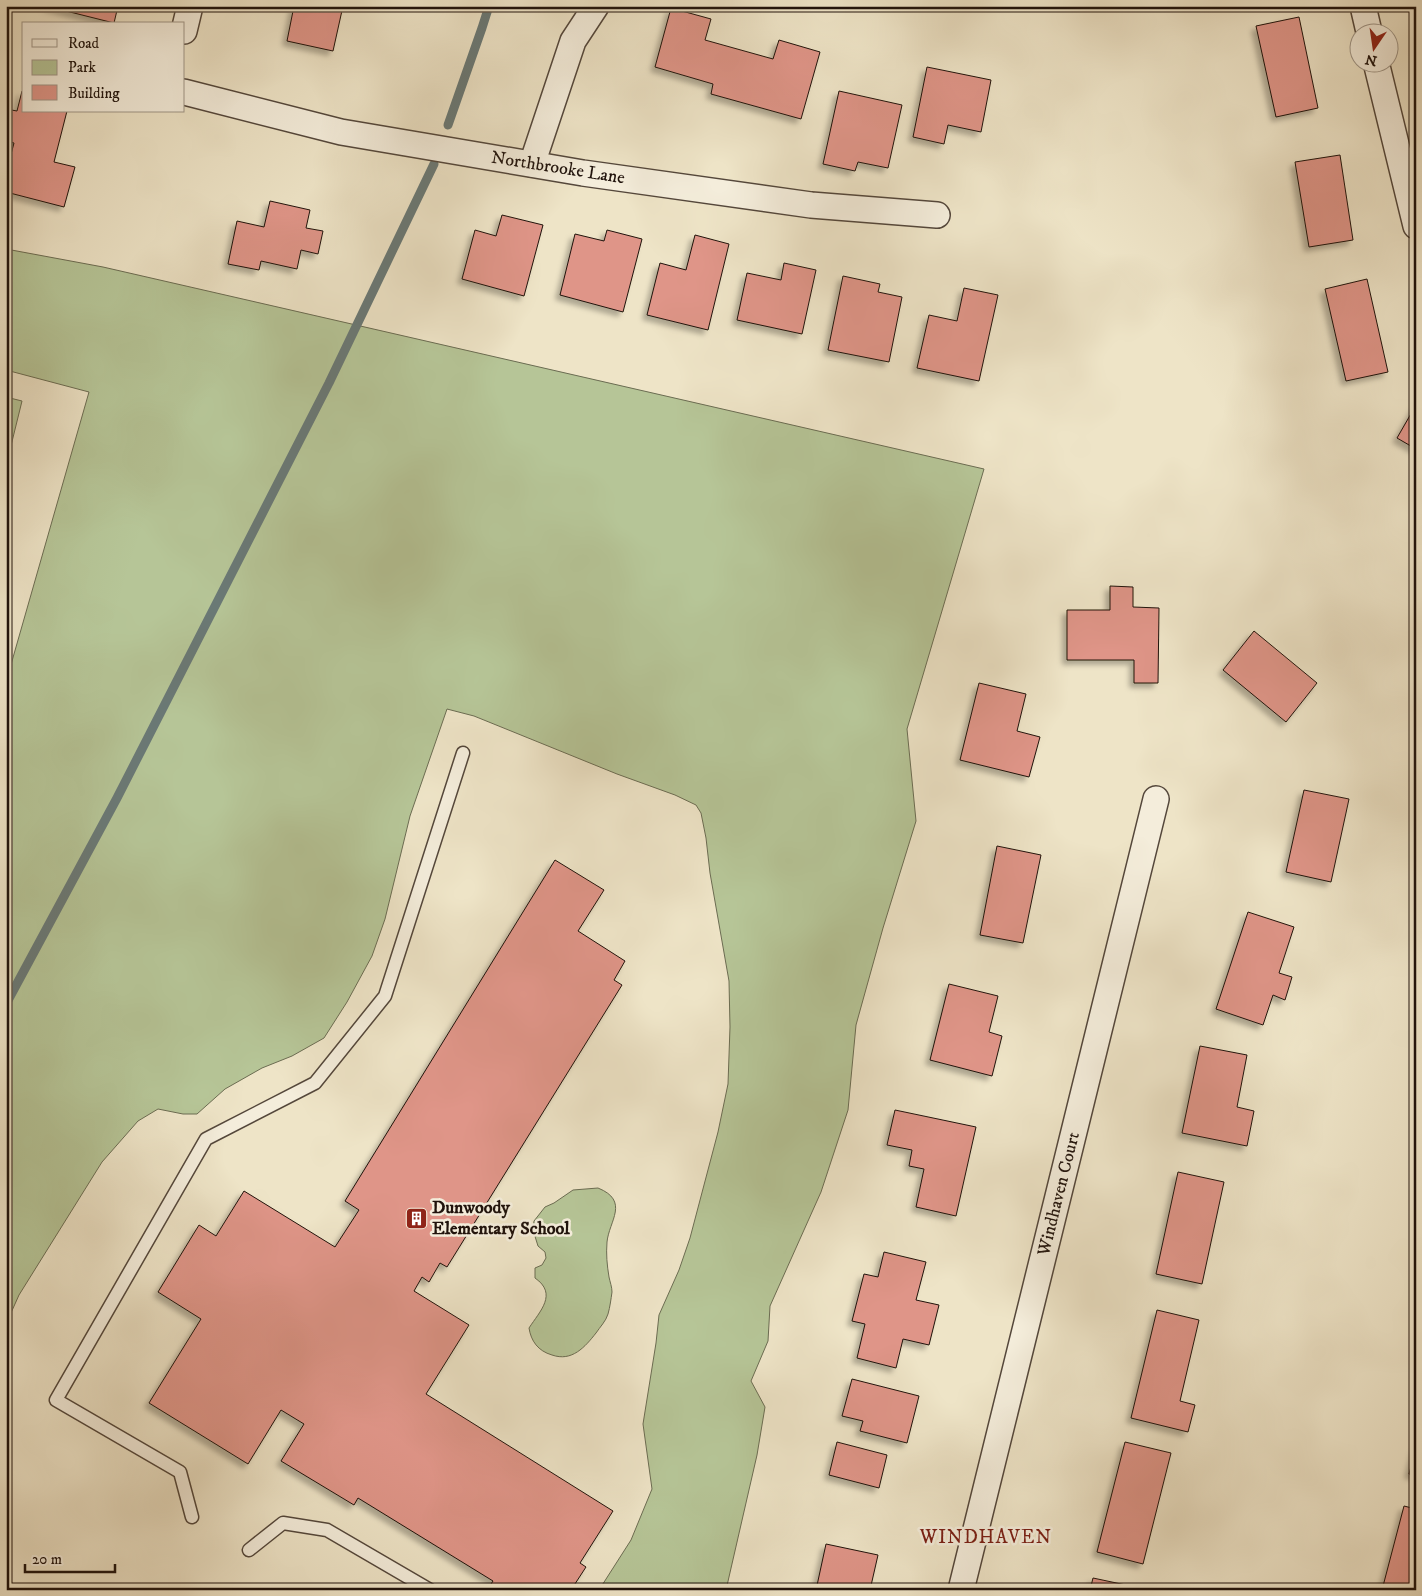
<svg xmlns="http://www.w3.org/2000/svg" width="1422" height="1596" font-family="'IM FELL DW Pica',serif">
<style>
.green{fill:#b6c597;stroke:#6b6c52}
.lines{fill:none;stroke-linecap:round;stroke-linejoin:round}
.stream{stroke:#6a7976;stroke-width:9}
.building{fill:#df9588;stroke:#20130c;filter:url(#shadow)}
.lane-casing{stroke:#54473b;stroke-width:15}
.street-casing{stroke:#54473b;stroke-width:28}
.lane{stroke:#f4eddb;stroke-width:12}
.street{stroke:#f4eddb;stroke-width:25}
.labels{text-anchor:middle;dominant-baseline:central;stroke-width:5;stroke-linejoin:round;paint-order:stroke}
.street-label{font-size:18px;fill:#20130c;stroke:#f4eddb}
.poi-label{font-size:18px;font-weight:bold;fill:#20130c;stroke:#f4eddb;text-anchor:start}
.neighbourhood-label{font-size:19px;letter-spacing:1px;fill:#7a1f14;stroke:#f4eddb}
</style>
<defs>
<filter id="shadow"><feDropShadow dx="-4.5" dy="4.5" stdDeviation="2.5" flood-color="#0004"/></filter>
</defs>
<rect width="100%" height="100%" fill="#eee4c7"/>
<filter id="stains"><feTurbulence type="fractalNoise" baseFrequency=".004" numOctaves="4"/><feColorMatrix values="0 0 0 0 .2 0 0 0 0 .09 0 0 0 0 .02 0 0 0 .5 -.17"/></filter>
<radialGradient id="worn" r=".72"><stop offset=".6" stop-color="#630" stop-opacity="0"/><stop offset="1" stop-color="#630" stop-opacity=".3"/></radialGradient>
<g class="green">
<polygon points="6,249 103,267 984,469 907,729 916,821 883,928 856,1025 848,1110 821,1192 770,1306 768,1341 751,1381 765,1407 757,1455 726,1590 599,1590 631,1540 652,1489 643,1424 656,1343 659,1315 679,1270 690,1238 718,1132 728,1084 730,1027 729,981 710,873 706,838 701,813 696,805 675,795 617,774 474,716 447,709 410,816 385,919 372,956 347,1002 324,1038 292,1056 262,1068 225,1089 197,1114 183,1114 158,1109 138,1121 102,1162 19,1295 6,1324 6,682 89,392 6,370"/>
<polygon points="6,397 22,401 6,466"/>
<path d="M598,1188c32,13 11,33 9,54 -1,12 0,23 2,35 1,5 3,10 3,15 -1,7 -2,15 -4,22 -2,7 -8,13 -12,19 -11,14 -24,29 -44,22 -14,-4 -21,-14 -23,-27 11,-17 29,-34 6,-50v-10l7,-3 4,-7 -1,-6 -7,-6 -5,-16 1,-9 11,-14 9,-4 19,-13z"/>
</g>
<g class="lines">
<g class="stream">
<polyline points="448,125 482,28 489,6"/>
<polyline points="6,1004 117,798 329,383 434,164"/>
</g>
</g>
<g class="building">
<polygon points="46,6 118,6 114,23"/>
<polygon points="294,6 343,6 333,51 287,41"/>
<polygon points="671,8 711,19 705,40 773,59 779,40 820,52 801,119 711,94 713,84 655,67"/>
<polygon points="1299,17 1318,108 1276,117 1256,26"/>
<polygon points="927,67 991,80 981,132 948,125 944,144 913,137"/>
<polygon points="22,91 24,92 24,111 67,111 54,162 75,167 64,207 6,192 6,173 14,143 6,141 6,109 17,111"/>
<polygon points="839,91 902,105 888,168 858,162 855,171 823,164"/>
<polygon points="1340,155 1353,240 1309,247 1295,162"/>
<polygon points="270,201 310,210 306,228 323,231 318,254 301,250 297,269 261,261 259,270 228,264 237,221 264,227"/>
<polygon points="502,215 543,225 524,296 462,279 475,230 496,236"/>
<polygon points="607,230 642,239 623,312 560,295 575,234 604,241"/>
<polygon points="695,235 729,244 708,330 647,315 660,263 686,270"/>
<polygon points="784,263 816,270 802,334 737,320 747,273 781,280"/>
<polygon points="843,276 880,284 878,292 902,297 889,362 828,350"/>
<polygon points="1367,279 1388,372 1346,381 1325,289"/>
<polygon points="964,288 998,295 979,381 917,368 929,315 957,321"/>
<polygon points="1416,405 1416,449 1397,438"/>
<polygon points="1110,586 1133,587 1133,607 1159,608 1158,683 1134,683 1134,660 1067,660 1067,610 1110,610"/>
<polygon points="1254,631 1317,683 1286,722 1223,670"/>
<polygon points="979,683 1026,694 1017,731 1040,737 1029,777 960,760"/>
<polygon points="1304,790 1349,799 1331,882 1286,872"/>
<polygon points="997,846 1041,855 1023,943 980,935"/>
<polygon points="555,860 604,890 578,931 625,961 614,980 622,985 447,1267 440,1263 429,1282 422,1277 414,1291 469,1325 426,1394 613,1511 580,1563 586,1567 571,1590 487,1590 493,1581 358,1498 354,1505 281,1461 304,1424 281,1410 248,1464 149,1403 201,1319 158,1292 199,1225 216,1236 244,1191 335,1247 359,1210 345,1201"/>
<polygon points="1248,912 1294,927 1279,973 1292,977 1285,1000 1273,995 1263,1025 1216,1009"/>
<polygon points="949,984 998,996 989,1032 1002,1036 992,1076 930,1060"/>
<polygon points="1200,1046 1247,1055 1237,1107 1254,1111 1247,1146 1182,1133"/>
<polygon points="895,1110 976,1127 956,1216 916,1207 924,1169 909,1166 912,1150 887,1145"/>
<polygon points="1178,1172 1224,1182 1202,1284 1156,1274"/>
<polygon points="884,1252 926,1262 916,1300 939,1305 929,1345 903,1339 896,1368 857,1358 865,1324 852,1321 864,1274 878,1277"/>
<polygon points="1157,1310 1199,1320 1180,1401 1195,1405 1188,1432 1131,1418"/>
<polygon points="852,1379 919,1396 907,1443 860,1431 863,1421 842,1416"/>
<polygon points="837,1442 887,1455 879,1488 829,1475"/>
<polygon points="1125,1442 1171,1453 1143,1564 1097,1552"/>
<polygon points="1416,1447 1416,1475 1409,1474"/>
<polygon points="1404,1506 1416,1509 1416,1590 1382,1590"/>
<polygon points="826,1544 878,1555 870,1590 816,1590"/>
<polygon points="1093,1578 1140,1588 1140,1590 1090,1590"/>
</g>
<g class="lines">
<defs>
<g id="lane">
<polyline points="192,1517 180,1472 56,1400 206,1139 315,1083 385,996 463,753"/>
<polyline points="249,1550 283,1523 327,1530 430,1590"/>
</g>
<g id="street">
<polyline points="1363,6 1369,32"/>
<polyline points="184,31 190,6"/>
<polyline points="1376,62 1416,226"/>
<polyline points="184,92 341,132 583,173 811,205 937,215"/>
<polyline points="532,164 573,41 596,6"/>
<polyline points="961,1590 1156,799"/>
</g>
</defs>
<use href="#lane" class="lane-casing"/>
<use href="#street" class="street-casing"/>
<use href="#lane" class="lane"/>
<use href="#street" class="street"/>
</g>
<defs>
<symbol id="building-square" viewBox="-11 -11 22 22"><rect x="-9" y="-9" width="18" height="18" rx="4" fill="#8f2418" stroke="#f4eddb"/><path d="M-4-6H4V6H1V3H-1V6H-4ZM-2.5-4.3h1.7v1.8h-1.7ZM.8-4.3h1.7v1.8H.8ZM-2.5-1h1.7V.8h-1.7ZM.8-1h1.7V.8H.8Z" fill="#fff"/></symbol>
</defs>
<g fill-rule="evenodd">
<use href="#building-square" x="404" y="1206" width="25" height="25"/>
</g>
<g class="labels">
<g class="street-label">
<text transform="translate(558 168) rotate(9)">Northbrooke Lane</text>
<text transform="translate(1059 1194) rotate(-76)">Windhaven Court</text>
</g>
<g class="poi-label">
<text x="432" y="1208">Dunwoody<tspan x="432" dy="21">Elementary School</tspan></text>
</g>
<g class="neighbourhood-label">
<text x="986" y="1537">WINDHAVEN</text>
</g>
</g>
<rect width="1422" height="1596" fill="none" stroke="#eee4c7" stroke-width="25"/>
<rect x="8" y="8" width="1407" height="1581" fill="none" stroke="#20130c" stroke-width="2.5"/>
<rect x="12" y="12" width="1397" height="1571" fill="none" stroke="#20130c"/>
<rect x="22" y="22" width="162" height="90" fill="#f4eddb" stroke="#9f9688"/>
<rect x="32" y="39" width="25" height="8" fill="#f4eddb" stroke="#9f9688"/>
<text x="68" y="48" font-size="15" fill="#20130c">Road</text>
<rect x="32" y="60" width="25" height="15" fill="#b6c597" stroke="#9f9688"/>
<text x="68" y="72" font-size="15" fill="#20130c">Park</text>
<rect x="32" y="85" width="25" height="15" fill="#df9588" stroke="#9f9688"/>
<text x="68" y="98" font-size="15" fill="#20130c">Building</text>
<g transform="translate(1374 48) rotate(193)"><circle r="24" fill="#f4eddb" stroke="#9f9688"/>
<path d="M0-4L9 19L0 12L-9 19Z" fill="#8f2418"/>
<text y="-8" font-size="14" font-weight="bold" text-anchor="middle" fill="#20130c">N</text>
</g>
<path d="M25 1564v8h90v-8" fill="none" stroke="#20130c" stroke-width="2.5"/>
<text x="32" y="1564" font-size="15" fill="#20130c" stroke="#f4eddb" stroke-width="4" paint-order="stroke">20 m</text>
<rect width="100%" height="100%" filter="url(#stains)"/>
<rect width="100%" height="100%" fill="url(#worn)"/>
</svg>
